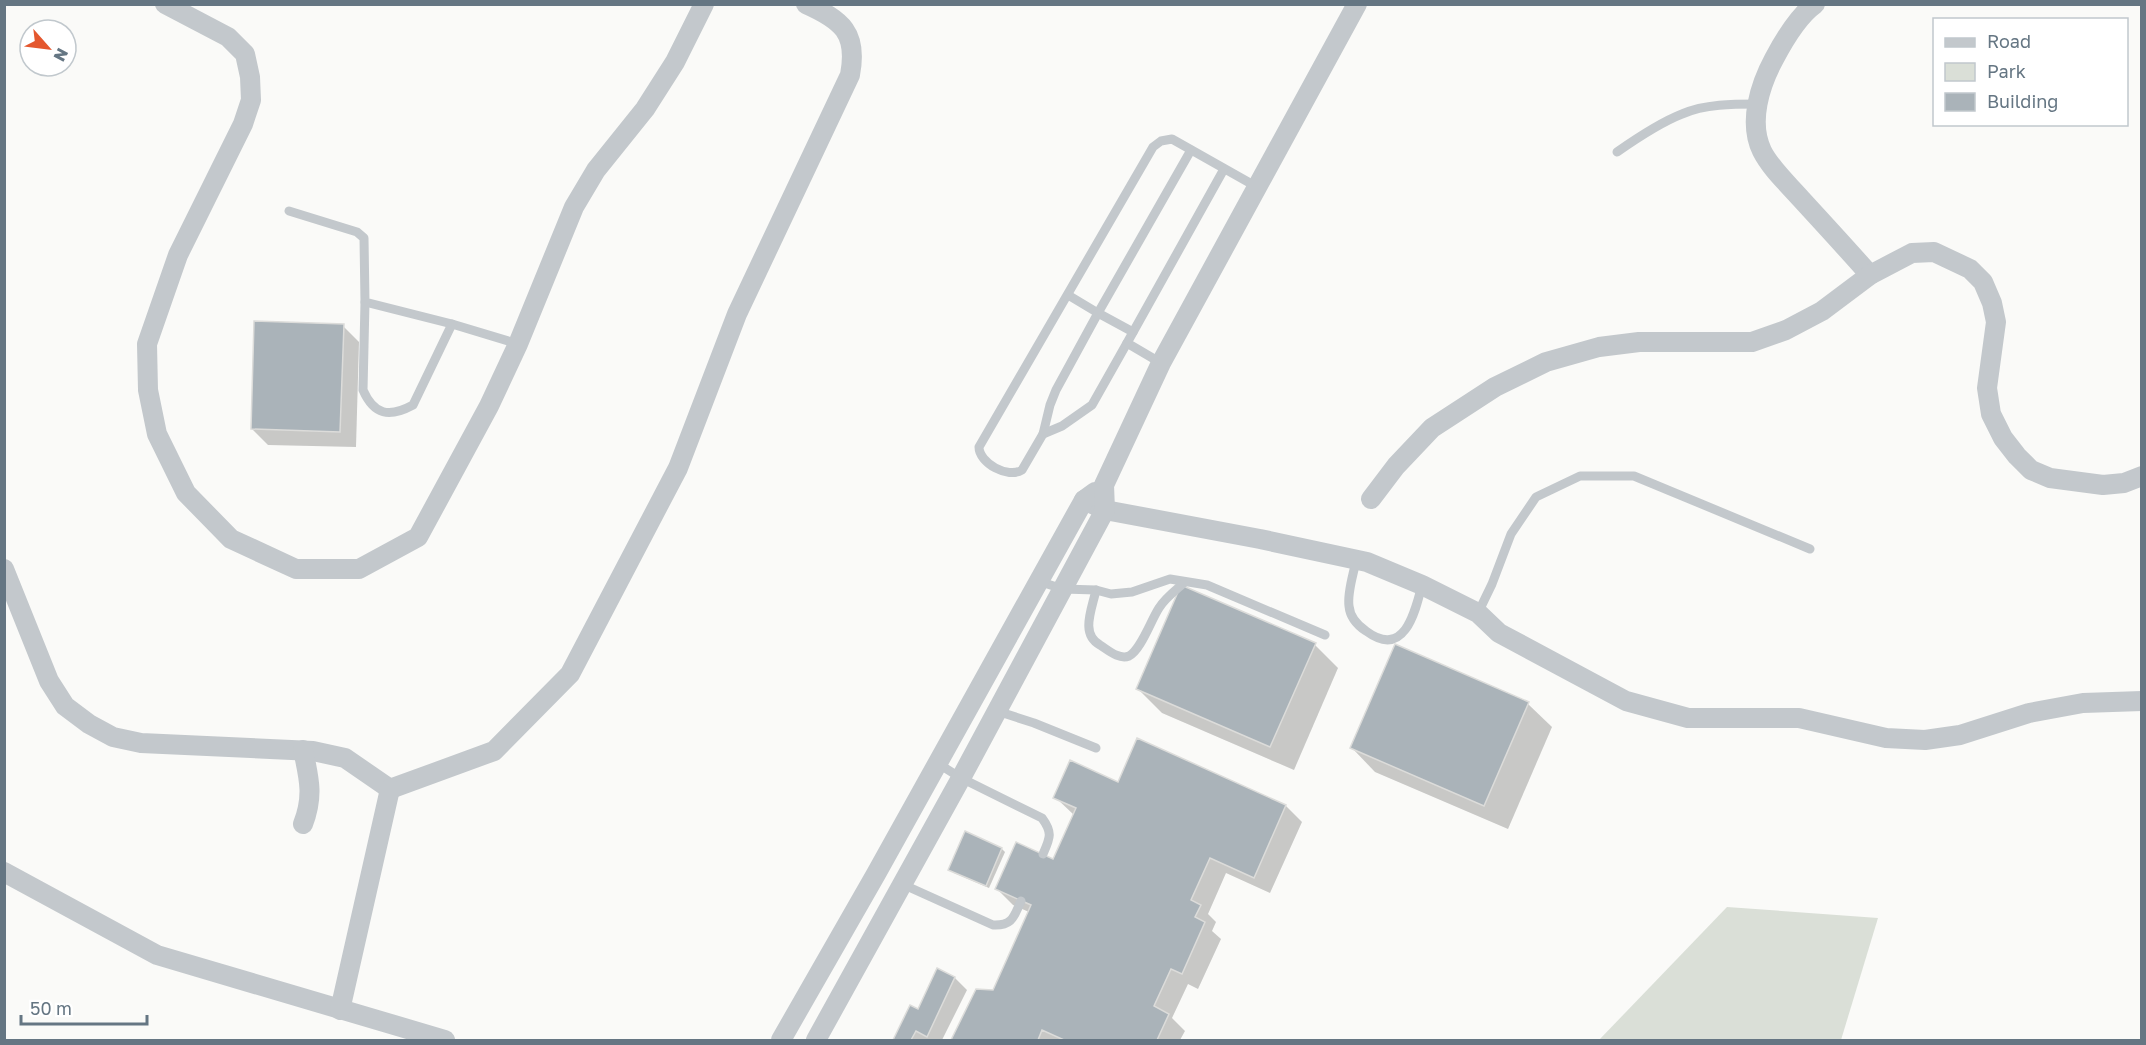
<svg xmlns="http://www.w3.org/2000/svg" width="2146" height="1045" font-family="'Golos Text',sans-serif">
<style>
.green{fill:#dadfd7}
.shadow{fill:#0003}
.building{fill:#aab3b9;stroke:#dcdcda;stroke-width:1.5}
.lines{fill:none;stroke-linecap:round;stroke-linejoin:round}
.service{stroke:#c3c8cc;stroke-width:9}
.minor{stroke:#c3c8cc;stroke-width:20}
</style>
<rect width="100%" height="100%" fill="#fafaf8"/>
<polygon class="green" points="1727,907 1878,918 1841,1040 1599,1040"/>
<g class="shadow">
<polygon points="343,326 359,342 356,447 268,445 252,429"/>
<polygon points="1315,645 1338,668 1294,770 1162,713 1138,689"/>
<polygon points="1528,704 1552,727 1508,829 1375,772 1352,748"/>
<polygon points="1138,740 1286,806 1302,822 1270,893 1226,873 1208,914 1216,922 1212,931 1221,939 1198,989 1188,984 1172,1018 1185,1031 1180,1040 953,1040 976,991 994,991 1029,912 1013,905 997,889 1054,861 1074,815 1055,797 1118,783"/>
<polygon points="966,833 1002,849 1005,852 989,888 954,873 950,870"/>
<polygon points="955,978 967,990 942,1040 895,1040 911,1007 919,1011"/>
</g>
<g class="building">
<polygon points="254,321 344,324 340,432 251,429"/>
<polygon points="1181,585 1316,643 1270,747 1136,689"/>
<polygon points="1395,644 1529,702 1484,806 1350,748"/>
<polygon points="1137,738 1286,805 1254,878 1210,858 1191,900 1201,905 1195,917 1205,922 1182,974 1171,969 1154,1006 1169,1014 1157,1040 1064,1040 1042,1030 1038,1040 951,1040 976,989 993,990 1031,905 995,889 1016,842 1053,859 1076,808 1053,798 1070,760 1118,782"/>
<polygon points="965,831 1002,848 986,886 948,870"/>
<polygon points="937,968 955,977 927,1037 916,1031 911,1040 893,1040 910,1005 918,1009"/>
</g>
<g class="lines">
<g class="service">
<path d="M1617,152c20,-14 42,-29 65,-38 23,-10 51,-10 76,-10"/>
<polyline points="289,211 357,232 364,238 365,302 452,324 518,344"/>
<polyline points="1068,295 1098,313 1191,150"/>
<path d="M365,302l-2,88c11,25 26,28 50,15l39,-81"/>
<path d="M1133,332l-35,-19 -42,77 -6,15 -7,29 -21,36c-14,9 -43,-7 -43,-23l174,-300 8,-6 11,-2 85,48"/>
<polyline points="1161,363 1127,343 1224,169"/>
<polyline points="1043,434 1062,426 1092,405 1127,343"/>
<path d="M1356,560c-2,13 -9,32 -7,46 1,11 8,19 17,25 38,28 49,-18 56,-46"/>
<polyline points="1038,581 1063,589 1096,590 1111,594 1132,592 1170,579 1207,585 1325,635"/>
<path d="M1096,590c-4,19 -16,44 4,55 8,5 19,15 29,11 12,-6 22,-36 30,-48 6,-10 17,-18 26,-26"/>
<polyline points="1478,613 1492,584 1511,534 1536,497 1580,476 1634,476 1810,549"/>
<polyline points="997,711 1034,723 1096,748"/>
<path d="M937,763l24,15 81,40c11,15 8,20 1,36"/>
<path d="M902,884l91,41c20,1 21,-9 28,-24"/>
</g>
<g class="minor">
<polyline points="165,4 228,37 245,54 250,77 251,100 243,124 178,255 147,344 148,390 157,434 186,493 231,539 296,569 359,569 418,537 489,406 518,344 574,207 596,170 645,109 675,62 704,4"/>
<path d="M1815,4c-17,12 -31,36 -41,55 -14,26 -26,63 -12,92 9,18 27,34 40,49 23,25 46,50 68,75"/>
<polyline points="1371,499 1396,466 1432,428 1495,387 1546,362 1599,347 1639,342 1752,342 1786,330 1822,311 1870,275 1912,253 1934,252 1970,269 1983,282 1992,303 1996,322 1987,388 1991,414 2003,438 2017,456 2031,470 2050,478 2103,485 2124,483 2142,476"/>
<polyline points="1084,500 1105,510 1260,539 1367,562 1422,585 1478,613 1499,633 1626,701 1688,718 1799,718 1886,738 1925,740 1960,735 2029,713 2083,703 2142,701"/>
<polyline points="4,569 49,681 65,706 89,724 113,737 141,743 313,751 345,758 390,789"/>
<path d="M303,750c6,28 11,46 0,74"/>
<path d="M390,789l104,-38 76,-77 108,-206 59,-154 113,-239c8,-42 -8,-55 -44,-71"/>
<polyline points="4,872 157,955 445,1040"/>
<polyline points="340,1010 390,789"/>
<polyline points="781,1040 876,874 1084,500 1095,492"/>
<polyline points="816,1040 961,778 1105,510 1104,485 1161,363 1357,4"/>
</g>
</g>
<rect width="2146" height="1045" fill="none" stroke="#657683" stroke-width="12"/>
<rect x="1933" y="18" width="195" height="108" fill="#ffffff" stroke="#c1c8cd" stroke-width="1.5"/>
<rect x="1945" y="38" width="30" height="9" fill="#c3c8cc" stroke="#c1c8cd" stroke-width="1.5"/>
<text x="1987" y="48" font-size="18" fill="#657683">Road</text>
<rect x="1945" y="63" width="30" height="18" fill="#dadfd7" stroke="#c1c8cd" stroke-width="1.5"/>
<text x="1987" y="78" font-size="18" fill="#657683">Park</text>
<rect x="1945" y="93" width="30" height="18" fill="#aab3b9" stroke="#c1c8cd" stroke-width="1.5"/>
<text x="1987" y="108" font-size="18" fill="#657683">Building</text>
<g transform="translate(48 48) rotate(118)"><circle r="28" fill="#ffffff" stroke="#c1c8cd" stroke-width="1.5"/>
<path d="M0-4.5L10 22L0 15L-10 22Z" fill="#e4572e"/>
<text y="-9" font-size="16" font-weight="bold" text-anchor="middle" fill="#657683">N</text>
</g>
<path d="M21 1015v9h126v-9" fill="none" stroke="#657683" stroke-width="3"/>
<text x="30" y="1015" font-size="18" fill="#657683" stroke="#ffffff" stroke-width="4.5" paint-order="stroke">50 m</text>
</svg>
